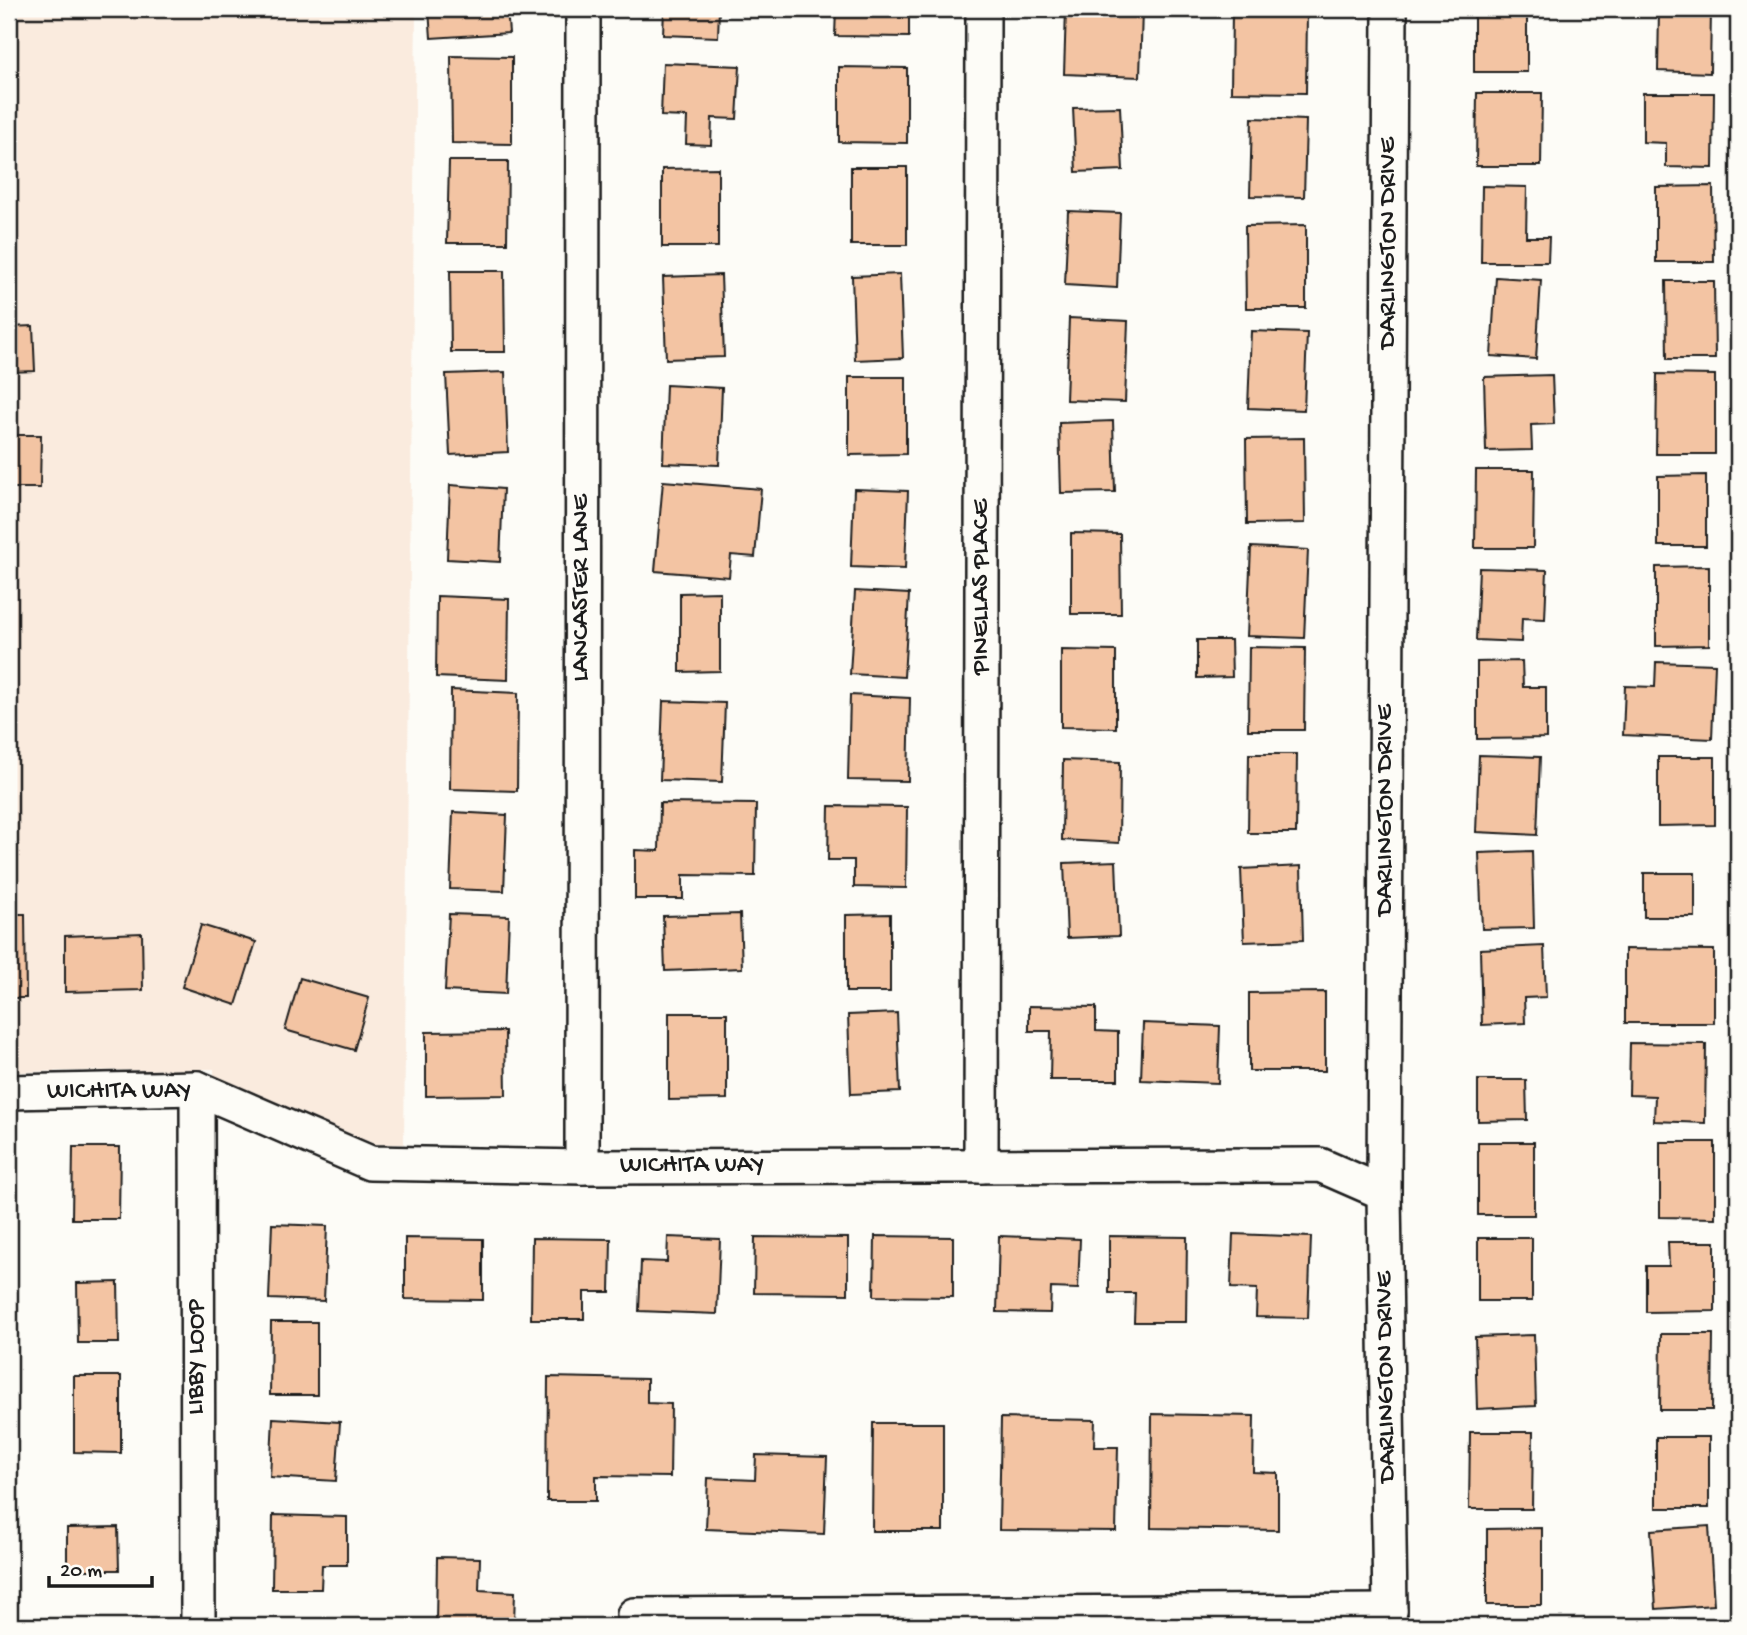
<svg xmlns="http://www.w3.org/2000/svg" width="1747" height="1635" font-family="'Gochi Hand',sans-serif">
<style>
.built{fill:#faebde}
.building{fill:#f3c4a3;stroke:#1c1c1c;stroke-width:2}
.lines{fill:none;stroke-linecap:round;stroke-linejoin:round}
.minor-casing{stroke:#1c1c1c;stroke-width:38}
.minor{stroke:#fdfcf7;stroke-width:33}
.labels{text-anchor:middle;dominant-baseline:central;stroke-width:6;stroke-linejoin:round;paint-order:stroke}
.street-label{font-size:26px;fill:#1c1c1c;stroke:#fdfcf7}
</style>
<rect width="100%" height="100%" fill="#fdfcf7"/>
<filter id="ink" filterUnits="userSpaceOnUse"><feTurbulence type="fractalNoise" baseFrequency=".0143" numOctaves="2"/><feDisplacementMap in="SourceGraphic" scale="14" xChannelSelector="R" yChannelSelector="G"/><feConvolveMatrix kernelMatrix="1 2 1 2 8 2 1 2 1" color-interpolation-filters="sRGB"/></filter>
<g filter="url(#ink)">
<polygon class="built" points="9,9 416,9 404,1144 374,1144 214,1075 214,1069 9,1072"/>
<g class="building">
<polygon points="429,9 507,9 509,33 431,38"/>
<polygon points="664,9 719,9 718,37 663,35"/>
<polygon points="836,9 909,9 909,37 835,36"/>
<polygon points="1066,9 1142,9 1140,77 1064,74"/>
<rect x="1474" y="9" width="53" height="63"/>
<polygon points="1659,9 1711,9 1710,73 1658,71"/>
<polygon points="1232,11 1307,12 1306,93 1231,92"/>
<polygon points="451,56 512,57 512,144 452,143"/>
<polygon points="663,63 740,66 737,119 712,118 711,145 686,144 687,117 661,116"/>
<polygon points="839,67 907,68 907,143 839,142"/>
<polygon points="1477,93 1542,93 1541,166 1476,166"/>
<polygon points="1643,93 1714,93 1713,168 1666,167 1666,143 1643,142"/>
<polygon points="1120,107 1123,170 1076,172 1073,108"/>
<polygon points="1252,118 1306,120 1304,197 1250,196"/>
<polygon points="449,161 508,161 507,243 447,243"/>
<rect x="851" y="167" width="56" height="78"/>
<polygon points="718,168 718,247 662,247 662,169"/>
<polygon points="1482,186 1527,187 1526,237 1549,237 1548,262 1481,262"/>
<polygon points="1713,186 1714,262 1656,262 1656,187"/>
<polygon points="1068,211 1120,213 1117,288 1065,285"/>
<polygon points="1306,225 1306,308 1246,308 1245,226"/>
<polygon points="450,271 504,271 505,352 451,352"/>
<polygon points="900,274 903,358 855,360 852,276"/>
<polygon points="721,275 724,357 666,359 663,277"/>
<polygon points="1496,277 1541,280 1536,359 1491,356"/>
<polygon points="1666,281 1714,281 1715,359 1667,359"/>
<polygon points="1069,318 1128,321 1125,402 1066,400"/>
<polygon points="33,326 35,371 9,372 9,327"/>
<polygon points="1251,331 1307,333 1304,410 1248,408"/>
<polygon points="505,372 508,452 450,455 446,374"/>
<polygon points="1657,374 1715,375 1715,454 1656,454"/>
<polygon points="1552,375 1554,424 1531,425 1532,450 1486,451 1484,377"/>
<polygon points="849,377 906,377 906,454 849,455"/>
<polygon points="666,385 722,388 719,465 663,463"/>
<polygon points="1113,421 1115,492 1061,493 1059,423"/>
<polygon points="9,435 41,435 40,488 9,488"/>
<polygon points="1304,438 1305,523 1247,524 1246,439"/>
<polygon points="1476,470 1534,470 1533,548 1475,548"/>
<polygon points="1706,475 1706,546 1658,546 1658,476"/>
<polygon points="663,481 761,489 755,557 731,555 729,577 655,571"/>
<polygon points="450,485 503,489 500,562 447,559"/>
<polygon points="854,489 908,491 905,569 851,567"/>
<polygon points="1071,533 1120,534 1121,614 1071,614"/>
<polygon points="1251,547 1308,550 1304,638 1247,636"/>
<polygon points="1709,566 1709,645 1656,646 1656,567"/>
<polygon points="1479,568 1547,570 1545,619 1522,618 1521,642 1476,640"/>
<polygon points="855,591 909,594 904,677 850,674"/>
<polygon points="720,592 720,671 680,672 680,593"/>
<polygon points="437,596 509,599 508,680 436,677"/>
<polygon points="1197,640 1231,640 1232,677 1197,678"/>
<polygon points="1249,647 1305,648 1304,730 1248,730"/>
<polygon points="1061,650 1116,651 1116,728 1061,727"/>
<polygon points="1522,661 1523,687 1546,687 1546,738 1477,739 1477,662"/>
<polygon points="1656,662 1715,664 1712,739 1623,735 1625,686 1655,687"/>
<polygon points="451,690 518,693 517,791 450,789"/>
<polygon points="850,695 910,698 908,781 848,780"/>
<polygon points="663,701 725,703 722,782 660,780"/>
<polygon points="1249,754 1297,754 1296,833 1248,833"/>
<polygon points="1479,755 1540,757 1537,835 1476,832"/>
<polygon points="1658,757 1715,757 1715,825 1658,826"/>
<polygon points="1063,760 1120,762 1119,843 1062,840"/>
<polygon points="660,803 756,804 755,876 683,875 683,899 635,899 635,850 659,851"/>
<polygon points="829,806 907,807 906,888 854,887 854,860 828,860"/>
<polygon points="453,812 507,815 504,891 450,889"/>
<polygon points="1532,851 1534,928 1482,929 1479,853"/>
<polygon points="1116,861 1119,936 1067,938 1064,863"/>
<polygon points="1301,866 1303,940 1244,942 1241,869"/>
<rect x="1644" y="873" width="51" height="44"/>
<polygon points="9,914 25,914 26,998 9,998"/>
<polygon points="449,914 509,916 506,994 445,991"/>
<polygon points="740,914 742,968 665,971 663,916"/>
<polygon points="890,914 890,992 846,992 846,915"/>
<polygon points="201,925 256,942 236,1005 182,987"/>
<polygon points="142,933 143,990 65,992 65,936"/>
<polygon points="1544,946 1546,997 1524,998 1525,1023 1482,1025 1480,949"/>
<polygon points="1625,949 1714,950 1714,1023 1625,1023"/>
<polygon points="300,978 369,998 354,1050 285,1030"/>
<polygon points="1325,992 1325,1071 1249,1071 1249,993"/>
<polygon points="1029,1006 1096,1007 1096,1031 1118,1032 1118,1080 1050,1080 1051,1031 1029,1031"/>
<polygon points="669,1013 727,1013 727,1099 669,1100"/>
<polygon points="897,1013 900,1092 851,1094 848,1015"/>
<polygon points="1143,1023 1220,1026 1218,1083 1141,1080"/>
<polygon points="505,1031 506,1095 426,1096 426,1032"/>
<polygon points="1630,1043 1706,1044 1705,1123 1654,1121 1655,1096 1629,1095"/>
<polygon points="1478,1080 1526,1080 1527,1120 1478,1121"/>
<rect x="1478" y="1142" width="56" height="73"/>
<polygon points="1660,1142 1715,1142 1715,1218 1660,1217"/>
<polygon points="73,1147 120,1147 119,1219 72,1219"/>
<polygon points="272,1224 327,1226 324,1301 269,1299"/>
<polygon points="1233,1234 1311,1237 1308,1318 1256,1317 1257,1289 1231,1288"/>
<polygon points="875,1236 953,1237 953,1297 874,1296"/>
<polygon points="999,1236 1080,1239 1078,1289 1051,1288 1050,1313 997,1312"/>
<polygon points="1109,1236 1187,1237 1186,1322 1134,1322 1135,1293 1109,1293"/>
<polygon points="668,1237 720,1239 717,1314 639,1311 641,1261 667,1262"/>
<polygon points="755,1237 848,1238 848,1294 754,1293"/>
<polygon points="405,1238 483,1239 483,1300 405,1299"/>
<polygon points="532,1238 611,1239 610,1292 584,1292 584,1319 531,1319"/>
<rect x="1478" y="1238" width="54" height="63"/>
<polygon points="1668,1242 1715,1242 1715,1311 1646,1312 1646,1266 1669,1266"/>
<polygon points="118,1282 119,1343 78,1343 77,1283"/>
<polygon points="271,1322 317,1322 317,1395 270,1395"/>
<polygon points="1661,1334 1713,1334 1712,1410 1660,1410"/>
<polygon points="1534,1335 1536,1406 1477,1409 1475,1337"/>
<polygon points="74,1376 121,1376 121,1453 74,1452"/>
<polygon points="548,1377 647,1379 647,1403 671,1404 670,1477 596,1476 596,1501 547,1501"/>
<polygon points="1152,1414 1254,1416 1253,1472 1278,1473 1278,1530 1151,1528"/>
<polygon points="273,1418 340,1422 336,1481 270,1477"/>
<polygon points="1001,1418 1095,1420 1094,1447 1118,1447 1116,1531 999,1530"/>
<polygon points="873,1423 943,1423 943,1531 872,1531"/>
<polygon points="1470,1432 1533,1432 1532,1509 1469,1509"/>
<rect x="1656" y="1437" width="53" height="71"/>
<polygon points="756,1455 827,1457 824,1534 706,1529 708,1478 755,1480"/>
<polygon points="273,1515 347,1517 347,1565 322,1565 321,1589 272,1589"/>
<polygon points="1709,1526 1714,1605 1656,1609 1651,1530"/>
<polygon points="118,1527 119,1570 67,1570 67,1528"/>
<polygon points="1542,1528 1542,1605 1487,1605 1487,1529"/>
<polygon points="437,1557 480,1558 479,1590 515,1592 514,1622 525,1623 525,1626 436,1626"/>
</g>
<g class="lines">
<defs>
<g id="minor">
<polyline points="1390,9 1384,1193 1390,1611"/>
<polyline points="197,1088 198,1626"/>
<polyline points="9,1092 197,1088 370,1163 582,1167 1320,1165 1384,1193"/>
<polyline points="981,1166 983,9"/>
<polyline points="582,1167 583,9"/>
<polyline points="634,1615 1390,1611"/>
</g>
</defs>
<use href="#minor" class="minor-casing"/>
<use href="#minor" class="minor"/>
</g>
</g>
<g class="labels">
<g class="street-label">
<text transform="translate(1389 243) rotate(-90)">DARLINGTON DRIVE</text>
<text transform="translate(982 587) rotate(-90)">PINELLAS PLACE</text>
<text transform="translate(582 588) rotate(-90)">LANCASTER LANE</text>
<text transform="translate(1386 810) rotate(-90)">DARLINGTON DRIVE</text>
<text x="119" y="1092">WICHITA WAY</text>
<text x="692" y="1166">WICHITA WAY</text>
<text transform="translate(197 1357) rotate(-90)">LIBBY LOOP</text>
<text transform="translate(1387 1377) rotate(-91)">DARLINGTON DRIVE</text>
</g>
</g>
<rect width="1747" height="1635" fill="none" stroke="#fdfcf7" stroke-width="35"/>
<rect x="18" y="18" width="1712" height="1600" fill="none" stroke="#1c1c1c" stroke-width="2.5" filter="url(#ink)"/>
<path d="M49 1576v10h103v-10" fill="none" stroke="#1c1c1c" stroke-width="3.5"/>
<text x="60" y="1576" font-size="21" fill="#1c1c1c" stroke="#fdfcf7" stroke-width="5" paint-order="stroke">20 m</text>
</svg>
